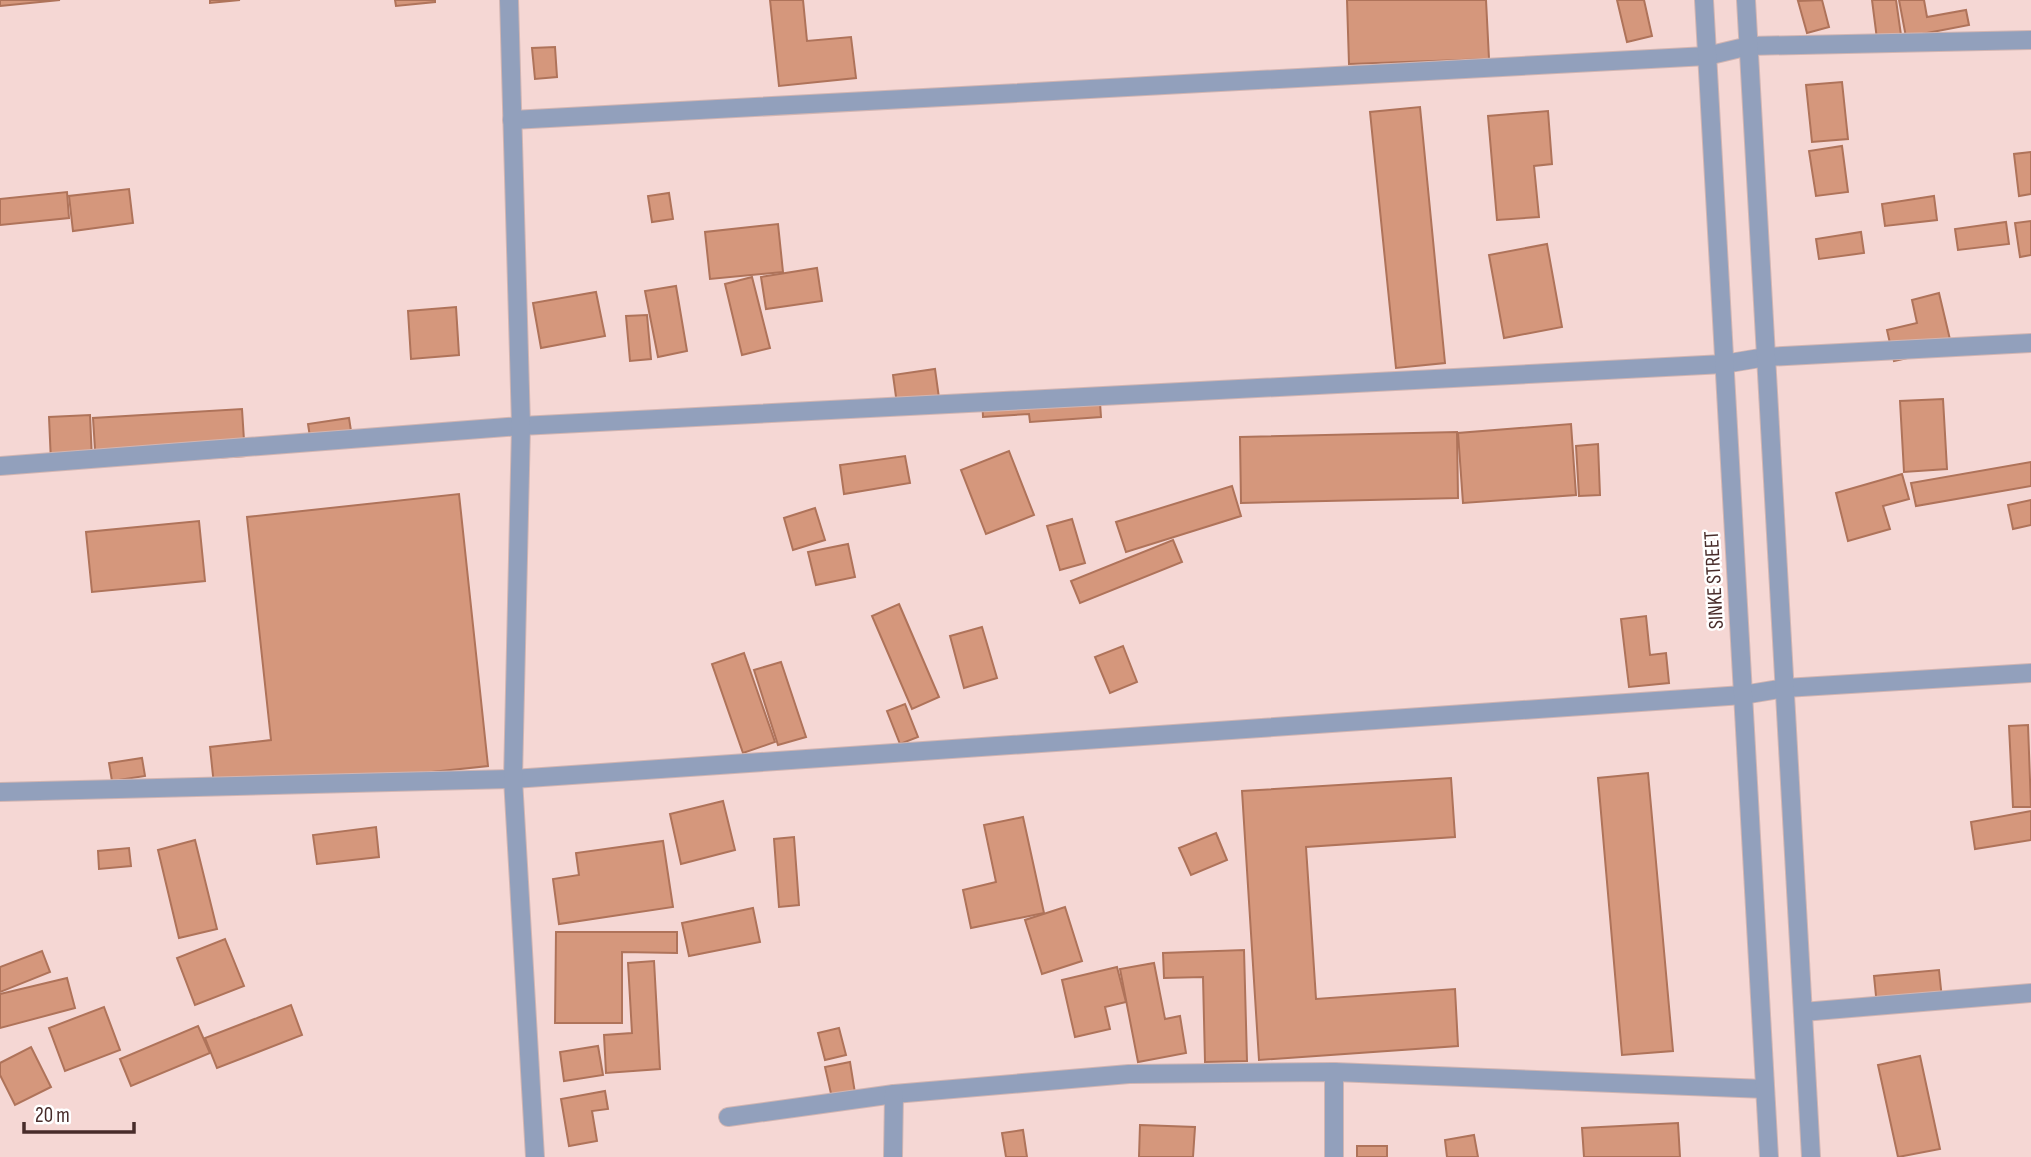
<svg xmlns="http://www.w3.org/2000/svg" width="2031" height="1157" font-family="'Sofia Sans Condensed',sans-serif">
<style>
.building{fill:#d5977c;stroke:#af735a;stroke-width:2}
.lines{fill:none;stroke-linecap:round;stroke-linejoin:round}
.minor-casing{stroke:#d2b5b2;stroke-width:20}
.tertiary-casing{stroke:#d2b5b2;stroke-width:20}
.minor{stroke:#92a0bc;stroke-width:18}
.tertiary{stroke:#92a0bc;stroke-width:18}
.labels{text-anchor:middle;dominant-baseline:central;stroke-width:5;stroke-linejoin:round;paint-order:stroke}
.street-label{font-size:21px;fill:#482c2a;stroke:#fff}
</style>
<rect width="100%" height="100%" fill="#f5d7d4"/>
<g class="building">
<polygon points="0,0 60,0 0,6"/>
<polygon points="210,0 240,0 210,3"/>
<polygon points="395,0 435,0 435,2 396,6"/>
<polygon points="770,0 803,0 807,41 851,37 856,78 779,86"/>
<polygon points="1347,0 1486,0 1489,59 1349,64"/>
<polygon points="1617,0 1644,0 1652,36 1627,42"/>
<polygon points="1822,0 1829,27 1807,33 1798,1"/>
<polygon points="1872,0 1896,0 1901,35 1877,39"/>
<polygon points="1899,0 1924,0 1927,17 1966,10 1969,25 1906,37"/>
<polygon points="555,47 557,77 535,79 532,48"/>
<polygon points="1842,82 1848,139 1812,142 1806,85"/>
<polygon points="1420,107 1445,363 1396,368 1370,112"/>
<polygon points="1548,111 1552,164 1534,166 1539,217 1497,220 1488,116"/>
<polygon points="1842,146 1848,192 1816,196 1809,151"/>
<polygon points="2031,152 2031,194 2019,196 2014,154"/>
<polygon points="129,189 133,223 73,231 69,196"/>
<polygon points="67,192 69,218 0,225 0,199"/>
<polygon points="669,193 673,219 652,222 648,196"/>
<polygon points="1934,196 1937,220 1885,226 1882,204"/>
<polygon points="2031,221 2031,255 2020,257 2015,223"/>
<polygon points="2006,222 2009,244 1958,250 1955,229"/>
<polygon points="778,224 783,272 710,279 705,232"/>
<polygon points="1861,232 1864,253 1819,259 1816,239"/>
<polygon points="1547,244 1562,327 1504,338 1489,255"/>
<polygon points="817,268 822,301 766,309 761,277"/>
<polygon points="752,277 770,348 742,355 725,284"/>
<polygon points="676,286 687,351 658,357 645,291"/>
<polygon points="596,292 605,336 541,348 533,303"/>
<polygon points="1939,293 1952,348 1894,361 1887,330 1917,323 1912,300"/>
<polygon points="456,307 459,355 411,359 408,311"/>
<polygon points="647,315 651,359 630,361 626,316"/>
<polygon points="935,369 939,398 897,404 893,375"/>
<polygon points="1099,388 1101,417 1030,422 1029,414 983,417 982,395"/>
<polygon points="1943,399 1947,469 1904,472 1900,401"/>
<polygon points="242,409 245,456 96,465 93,418"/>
<polygon points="90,415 92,460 51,462 49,417"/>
<polygon points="349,418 353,444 312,450 308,424"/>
<polygon points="1571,424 1576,495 1463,503 1458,433"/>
<polygon points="1457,432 1458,498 1241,503 1240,437"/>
<polygon points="1598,444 1600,495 1579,496 1576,446"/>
<polygon points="1009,451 1034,515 986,534 961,470"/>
<polygon points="905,456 910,483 844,494 840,465"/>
<polygon points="2031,462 2031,486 1916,506 1911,483"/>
<polygon points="1902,474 1909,499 1883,506 1890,529 1848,541 1836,493"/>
<polygon points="1232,486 1241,516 1126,552 1116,522"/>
<polygon points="459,494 488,766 215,795 210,747 271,740 247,517"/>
<polygon points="2031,500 2031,525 2013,529 2008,505"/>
<polygon points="815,508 825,540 793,550 784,518"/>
<polygon points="1072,519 1085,563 1060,570 1047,526"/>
<polygon points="199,521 205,581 92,592 86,532"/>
<polygon points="1173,540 1182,562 1080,603 1071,581"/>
<polygon points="848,544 855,577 816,585 808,552"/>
<polygon points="899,604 939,697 912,709 872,616"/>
<polygon points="1646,616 1650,655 1666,653 1669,683 1629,687 1621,619"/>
<polygon points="982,627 997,678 964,688 950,636"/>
<polygon points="1123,646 1137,682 1110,693 1095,657"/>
<polygon points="744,653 775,742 743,753 712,664"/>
<polygon points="781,662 806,737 778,745 754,670"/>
<polygon points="905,704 918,737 900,744 887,711"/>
<polygon points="2028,725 2031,807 2013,807 2009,726"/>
<polygon points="142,758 145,776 112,781 109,763"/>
<polygon points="1648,773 1673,1051 1622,1055 1598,778"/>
<polygon points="1451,778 1455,837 1306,847 1316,999 1455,989 1458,1046 1259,1060 1242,791"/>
<polygon points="723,801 735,850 681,864 670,814"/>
<polygon points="2031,811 2031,840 1975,849 1971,822"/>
<polygon points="1023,817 1044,913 971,928 963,890 996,882 984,825"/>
<polygon points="376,827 379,857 317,864 313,835"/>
<polygon points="1216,833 1227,860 1191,875 1179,848"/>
<polygon points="794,837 799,905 779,907 774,839"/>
<polygon points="195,840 217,929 179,938 158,850"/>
<polygon points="663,841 673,907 559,924 553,879 579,875 576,853"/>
<polygon points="129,848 131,866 99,869 98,851"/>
<polygon points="1065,907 1082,961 1042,974 1025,920"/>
<polygon points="753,908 760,942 689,956 682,923"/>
<polygon points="556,932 677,932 677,953 622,952 622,1023 555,1023"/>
<polygon points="225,939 244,986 195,1005 177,958"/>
<polygon points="1244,950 1247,1061 1205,1062 1203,977 1164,978 1163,953"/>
<polygon points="42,951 50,972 0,992 0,967"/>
<polygon points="654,961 660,1069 606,1073 604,1035 632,1033 628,963"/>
<polygon points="1154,963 1165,1019 1180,1016 1186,1053 1138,1062 1120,969"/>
<polygon points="1117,967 1126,1002 1105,1007 1110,1029 1075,1037 1062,980"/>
<polygon points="1939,970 1942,999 1877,1006 1874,976"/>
<polygon points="67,978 75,1008 0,1028 0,994"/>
<polygon points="291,1005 302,1035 217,1068 205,1038"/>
<polygon points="104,1007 120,1050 65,1071 49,1028"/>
<polygon points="198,1026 210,1053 131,1086 120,1059"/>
<polygon points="839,1028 846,1055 825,1060 818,1033"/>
<polygon points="598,1046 603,1075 564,1081 560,1052"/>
<polygon points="31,1047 51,1087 15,1105 0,1075 0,1063"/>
<polygon points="1920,1056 1940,1149 1898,1157 1878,1065"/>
<polygon points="850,1062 855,1093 832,1098 825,1067"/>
<polygon points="605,1091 608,1109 592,1111 597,1141 569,1146 561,1099"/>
<polygon points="1678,1123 1680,1157 1584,1157 1582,1128"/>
<polygon points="1140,1125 1195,1127 1193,1157 1139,1157"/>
<polygon points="1023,1130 1027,1157 1006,1157 1002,1133"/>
<polygon points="1474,1135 1478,1157 1447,1157 1445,1140"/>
<rect x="1357" y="1146" width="30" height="11"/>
</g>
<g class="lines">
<defs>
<g id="minor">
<polyline points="512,120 1707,56 1749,46 2031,40"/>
<polyline points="0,466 521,426 1724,364 1766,357 2031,343"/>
<polyline points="0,792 513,779 1743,695 1785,688 2031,673"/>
<polyline points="1803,1012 2031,993"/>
<polyline points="1334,1072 1334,1157"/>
<polyline points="728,1117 894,1094 1129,1074 1334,1072 1765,1089"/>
<polyline points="893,1157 894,1094"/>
</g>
<g id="tertiary">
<polyline points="509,0 521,426 513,779 535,1157"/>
<polyline points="1704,0 1769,1157"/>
<polyline points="1746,0 1811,1157"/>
</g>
</defs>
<use href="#minor" class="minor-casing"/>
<use href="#tertiary" class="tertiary-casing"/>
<use href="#minor" class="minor"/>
<use href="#tertiary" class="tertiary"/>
</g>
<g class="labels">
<g class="street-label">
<text transform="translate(1714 580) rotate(-93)">SINKE STREET</text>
</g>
</g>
<path d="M24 1122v10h110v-10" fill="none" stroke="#482c2a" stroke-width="3.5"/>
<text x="35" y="1122" font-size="21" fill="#482c2a" stroke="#ffffff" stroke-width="5" paint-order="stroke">20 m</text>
</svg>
